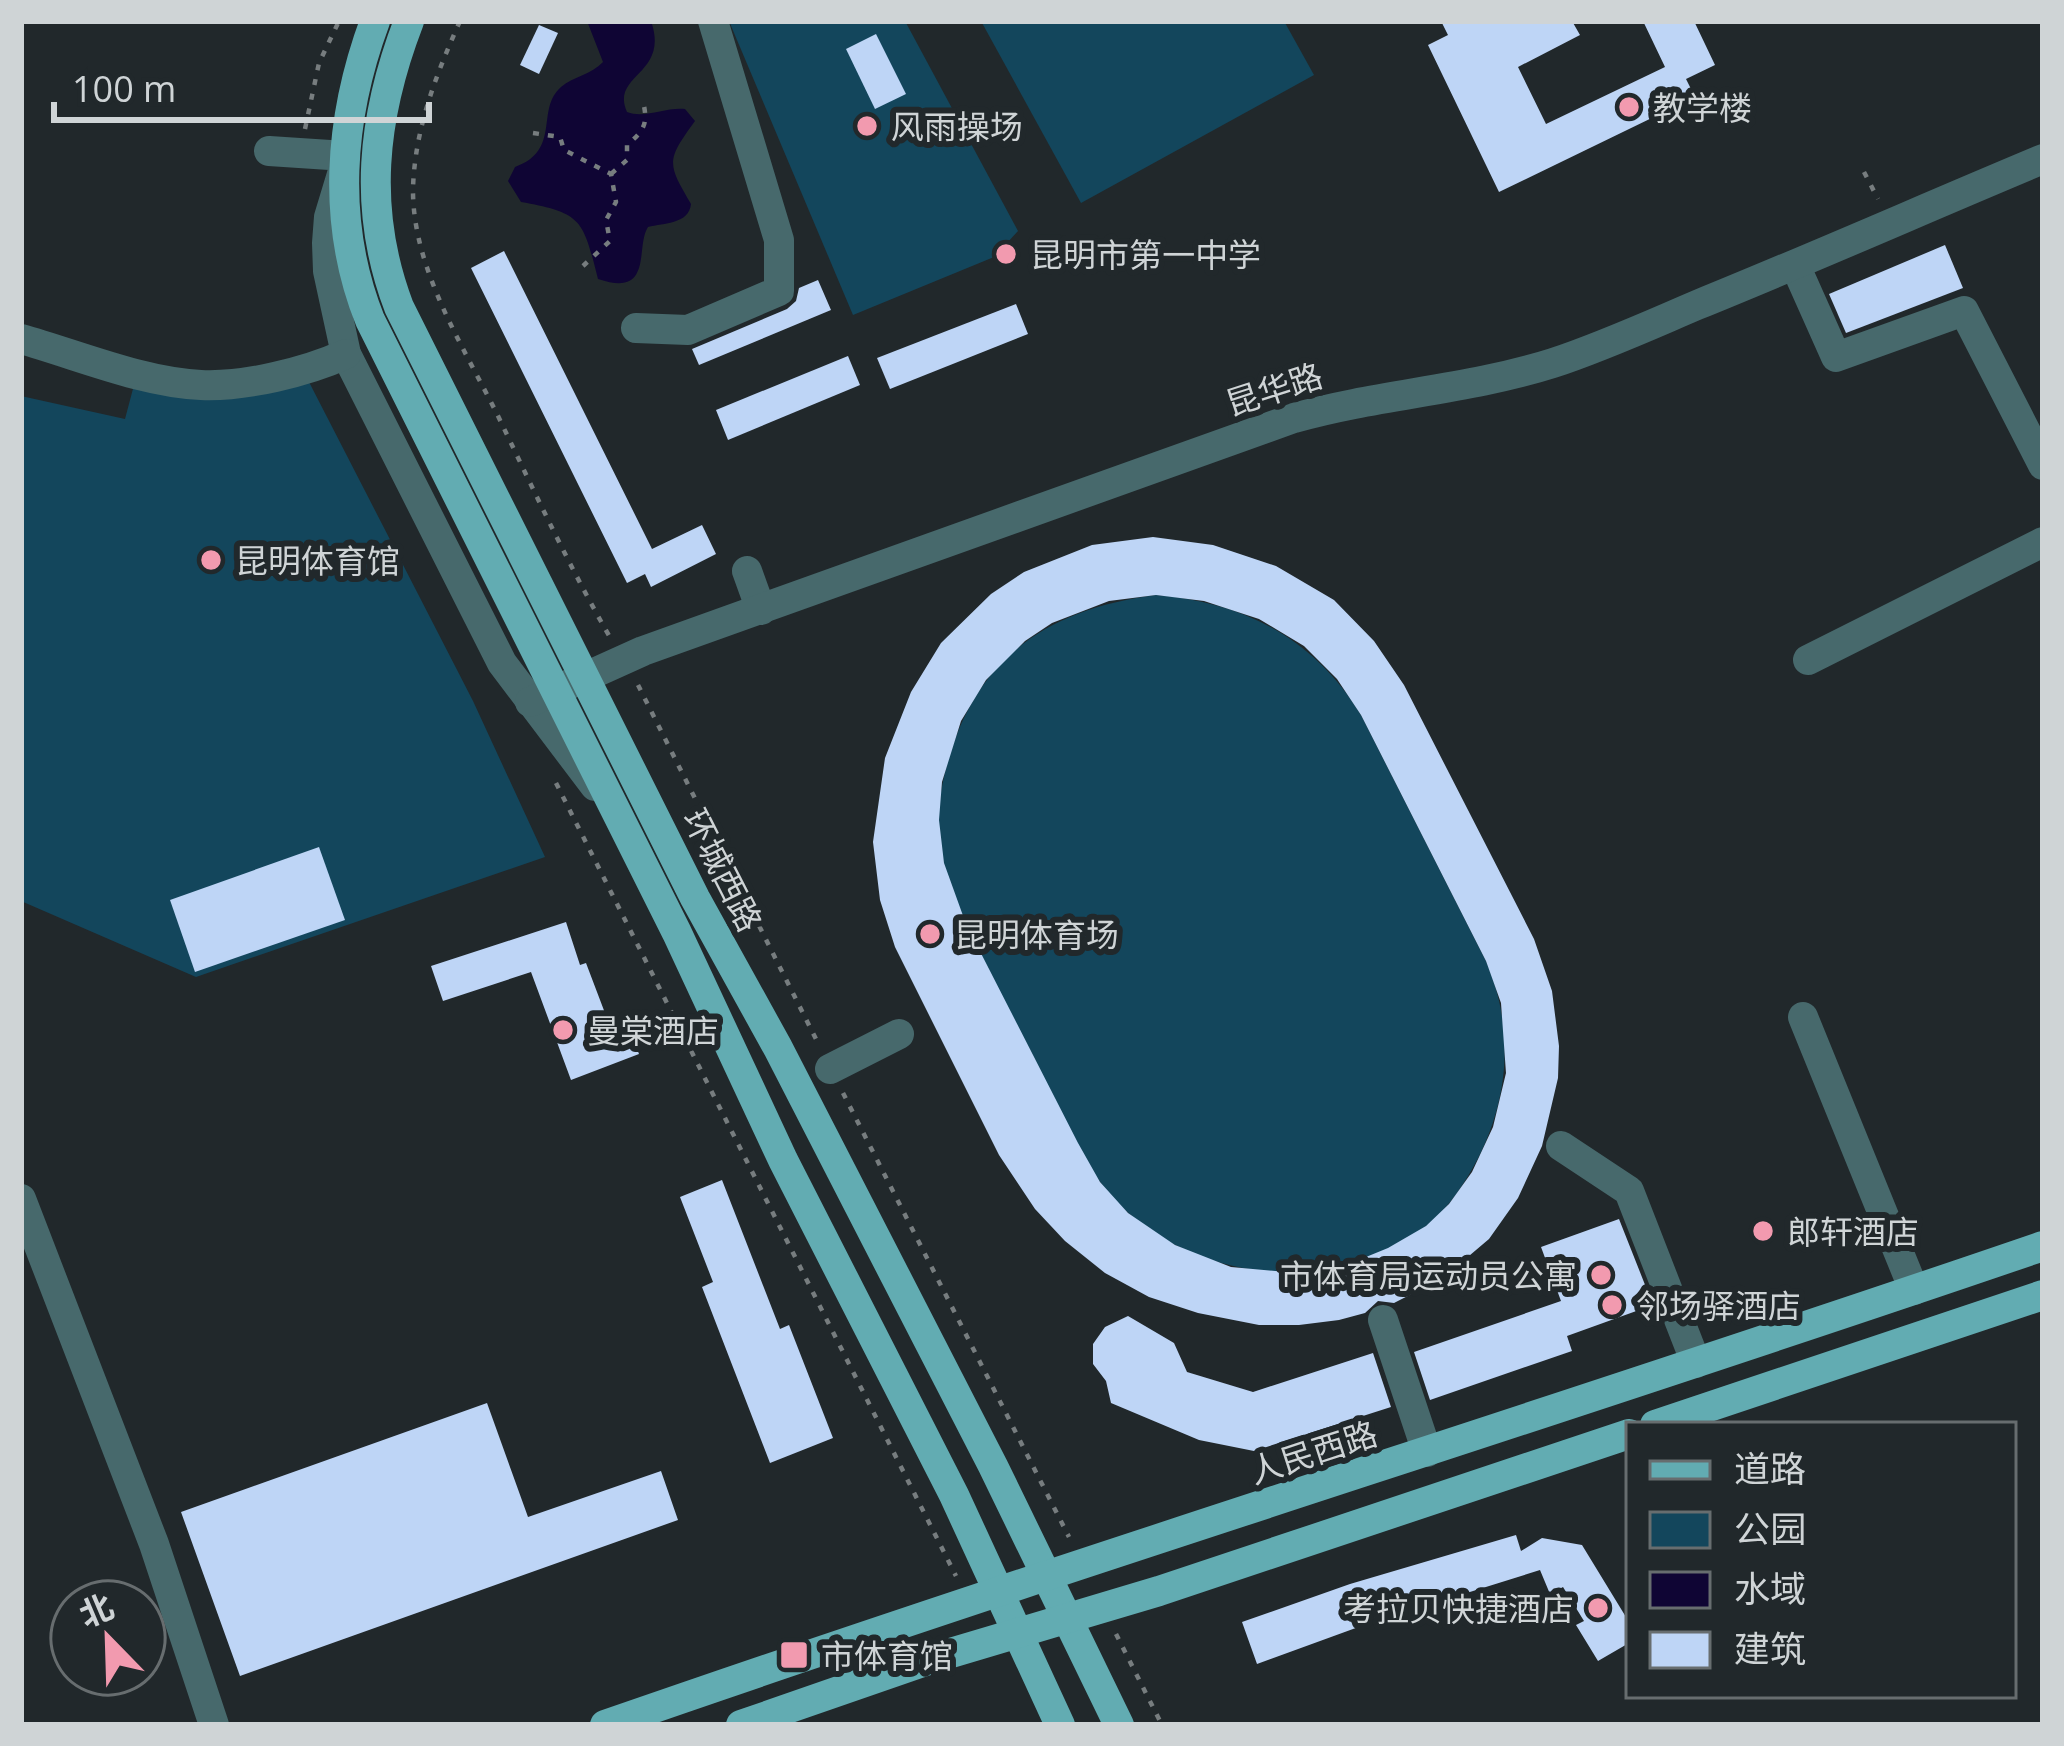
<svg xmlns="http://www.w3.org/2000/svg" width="2064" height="1746" font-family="'Open Sans','Noto Sans SC',sans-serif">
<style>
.green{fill:#13465c}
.water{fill:#0f0534}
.building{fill:#bed5f6;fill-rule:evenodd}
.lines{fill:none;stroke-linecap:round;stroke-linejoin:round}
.path{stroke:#777d7f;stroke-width:4.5;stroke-dasharray:6 9;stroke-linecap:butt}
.minor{stroke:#47696c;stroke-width:30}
.major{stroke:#62acb2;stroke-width:30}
.poi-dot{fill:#f29aaf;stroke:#21282b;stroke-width:4.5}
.labels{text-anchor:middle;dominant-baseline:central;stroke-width:12;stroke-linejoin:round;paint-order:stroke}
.poi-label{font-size:33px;fill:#cfd4d6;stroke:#21282b;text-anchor:start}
.street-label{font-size:33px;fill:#cfd4d6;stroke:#21282b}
</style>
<rect width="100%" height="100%" fill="#21282b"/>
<g class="green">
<polygon points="729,21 905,21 1018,231 994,257 853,315"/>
<polygon points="981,21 1284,21 1314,75 1081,203"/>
<polygon points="309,382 473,701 545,857 196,977 21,901 21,396 125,419 134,385"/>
<path d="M1156,595c88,7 159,44 205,120l125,246c34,79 20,163 -29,232 -76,106 -243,100 -332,17 -46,-43 -69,-110 -97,-164 -30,-59 -67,-118 -84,-182 -9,-31 -6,-67 3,-99 29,-108 101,-156 209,-170z"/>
</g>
<path class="water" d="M587,21h64c19,54 -41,53 -24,91 18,7 38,-5 58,-3l10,12c-29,40 -28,42 -4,83 -2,20 -27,19 -43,23 -13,20 6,71 -50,52 -15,-59 -15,-66 -77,-77l-13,-21 7,-14c47,-17 20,-57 46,-80 13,-11 30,-12 42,-25z"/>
<g class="building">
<polygon points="1441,21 1572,21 1580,35 1518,67 1546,124 1665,67 1643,21 1694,21 1715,65 1686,79 1695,97 1499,192 1428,45 1448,35"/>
<polygon points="539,25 558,33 539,74 520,65"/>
<polygon points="876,34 906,94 875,109 846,49"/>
<polygon points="1945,245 1963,288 1846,333 1829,294"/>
<polygon points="504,251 652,549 702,525 716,554 651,587 645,574 627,583 471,268"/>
<polygon points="818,280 831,310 699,365 692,349 787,309 796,301 799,288"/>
<polygon points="1016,304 1028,334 890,389 877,358"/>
<polygon points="848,356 860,385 728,440 716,410"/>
<path d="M1153,537l60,8 63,21 58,34 40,41 30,44 130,254 18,52 7,55 -1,32 -16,68 -24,52 -29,41 -46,39 -49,25 -16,-2 -13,12 -26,7 -40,5h-40l-61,-12 -49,-16 -44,-24 -40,-32 -30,-32 -36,-54 -104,-208 -15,-47 -7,-58 12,-84 26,-66 30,-49 50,-49 33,-22 68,-27zM1156,595l48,6 55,18 45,27 33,33 24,36 125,246 15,42 5,70 -13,54 -21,45 -23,32 -23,22 -38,22 -44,18 -47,7 -66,-6 -56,-22 -47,-32 -28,-31 -22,-39 -112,-219 -22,-61 -5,-43 3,-38 19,-61 25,-41 39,-39 27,-18 57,-22z"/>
<polygon points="319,847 345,920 195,972 170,900"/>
<polygon points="566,922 580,965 586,963 608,1021 624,1015 639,1054 571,1080 531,972 443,1001 431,966"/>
<polygon points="722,1180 780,1329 789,1325 833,1438 770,1463 702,1287 713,1282 680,1197"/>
<polygon points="1619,1219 1653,1305 1567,1336 1572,1351 1430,1400 1414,1352 1561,1301 1541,1247"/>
<polygon points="1128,1316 1174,1343 1187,1372 1253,1392 1373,1353 1391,1407 1254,1451 1199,1440 1111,1403 1106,1381 1093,1364 1093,1344 1105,1327"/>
<polygon points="487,1403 528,1517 661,1471 678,1520 240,1676 181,1512"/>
<polygon points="1516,1535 1521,1551 1542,1538 1582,1545 1629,1622 1629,1643 1598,1661 1576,1625 1584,1621 1563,1587 1550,1594 1540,1570 1364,1625 1257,1664 1242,1622 1350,1584"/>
</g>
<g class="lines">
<g class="path">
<path d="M460,21c-24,54 -45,107 -47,167 -1,81 51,159 86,230 36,75 71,150 112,221"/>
<polyline points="305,129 319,63 339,21"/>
<polyline points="533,133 560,137 564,150 611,174 616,202 606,220 610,241 583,266"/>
<polyline points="1864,172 1878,199"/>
<path d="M611,174l16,-14v-15c15,-13 21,-19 17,-39"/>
<polyline points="638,685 819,1045"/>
<polyline points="556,783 956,1576"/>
<polyline points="843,1093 1069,1537"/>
<polyline points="1116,1634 1162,1725"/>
</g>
<g class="minor">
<polyline points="269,151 345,156"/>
<polyline points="342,174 329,217 327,243 328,271 346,354 502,663 595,786"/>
<polyline points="1795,265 1836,357 1964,311 2043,465"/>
<polyline points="636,328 688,330 779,291 779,240 713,21"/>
<path d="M21,339c57,16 120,43 180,46 44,2 105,-13 145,-31"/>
<polyline points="747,571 761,610"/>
<polyline points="1808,660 2043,542"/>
<path d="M530,702l113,-51 651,-233c85,-24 174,-28 259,-55 49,-16 97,-38 144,-58 116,-47 231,-98 346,-146"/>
<polyline points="1803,1017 1914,1290"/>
<polyline points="830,1069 899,1034"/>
<polyline points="1561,1146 1629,1191 1696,1363"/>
<polyline points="21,1199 154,1544 214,1725"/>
<polyline points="1383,1320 1427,1452"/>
</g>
<g class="major">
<path d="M375,21c-36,97 -44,202 -5,299l307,613 106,227 171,335 106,230"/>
<path d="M409,21c-37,96 -47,189 -10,286l296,591 83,150 215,418 126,259"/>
<polyline points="1655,1425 2043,1295"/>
<path d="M605,1725c477,-166 960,-315 1438,-479"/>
<polyline points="741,1725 934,1658 1159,1591 1629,1434"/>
</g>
</g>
<g class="poi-dot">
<circle cx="1629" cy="107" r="12"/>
<circle cx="867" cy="126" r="12"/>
<circle cx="1006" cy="254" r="12"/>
<circle cx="211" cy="560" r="12"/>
<circle cx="930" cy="934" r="12"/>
<circle cx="563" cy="1030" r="12"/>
<circle cx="1763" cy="1231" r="12"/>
<circle cx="1601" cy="1275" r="12"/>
<circle cx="1612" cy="1305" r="12"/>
<circle cx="1598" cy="1608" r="12"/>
<rect x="779" y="1640" width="30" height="30" rx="6"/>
</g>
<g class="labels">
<g class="poi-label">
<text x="1653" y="107">教学楼</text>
<text x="891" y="126">风雨操场</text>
<text x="1030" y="254">昆明市第一中学</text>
<text x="235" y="560">昆明体育馆</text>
<text x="954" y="934">昆明体育场</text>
<text x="587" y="1030">曼棠酒店</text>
<text x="1787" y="1231">郎轩酒店</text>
<text x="1577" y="1275" text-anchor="end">市体育局运动员公寓</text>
<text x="1636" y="1305">邻场驿酒店</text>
<text x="1574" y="1608" text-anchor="end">考拉贝快捷酒店</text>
<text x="821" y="1655">市体育馆</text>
</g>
<g class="street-label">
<text transform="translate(1274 389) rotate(-18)">昆华路</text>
<text transform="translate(723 870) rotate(63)">环城西路</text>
<text transform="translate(1313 1452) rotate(-18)">人民西路</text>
</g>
</g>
<rect width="2064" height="1746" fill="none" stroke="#cfd4d6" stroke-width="48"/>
<rect x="1626" y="1422" width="390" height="276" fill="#21282b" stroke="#676d6f" stroke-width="3"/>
<rect x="1650" y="1461" width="60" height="18" fill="#62acb2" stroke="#676d6f" stroke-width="3"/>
<text x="1734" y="1482" font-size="36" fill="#cfd4d6">道路</text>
<rect x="1650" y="1512" width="60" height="36" fill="#13465c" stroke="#676d6f" stroke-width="3"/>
<text x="1734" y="1542" font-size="36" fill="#cfd4d6">公园</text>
<rect x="1650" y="1572" width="60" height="36" fill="#0f0534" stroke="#676d6f" stroke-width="3"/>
<text x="1734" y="1602" font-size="36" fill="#cfd4d6">水域</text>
<rect x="1650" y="1632" width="60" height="36" fill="#bed5f6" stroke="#676d6f" stroke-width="3"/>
<text x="1734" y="1662" font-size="36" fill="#cfd4d6">建筑</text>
<g transform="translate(108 1638) rotate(337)"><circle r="57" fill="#21282b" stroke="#676d6f" stroke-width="3"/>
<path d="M0-9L21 45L0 30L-21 45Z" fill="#f29aaf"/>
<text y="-18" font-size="33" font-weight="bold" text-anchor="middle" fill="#cfd4d6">北</text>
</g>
<path d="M54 102v18h375v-18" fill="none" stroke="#cfd4d6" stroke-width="6"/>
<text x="72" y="102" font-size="36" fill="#cfd4d6" stroke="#21282b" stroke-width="9" paint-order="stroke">100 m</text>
</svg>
